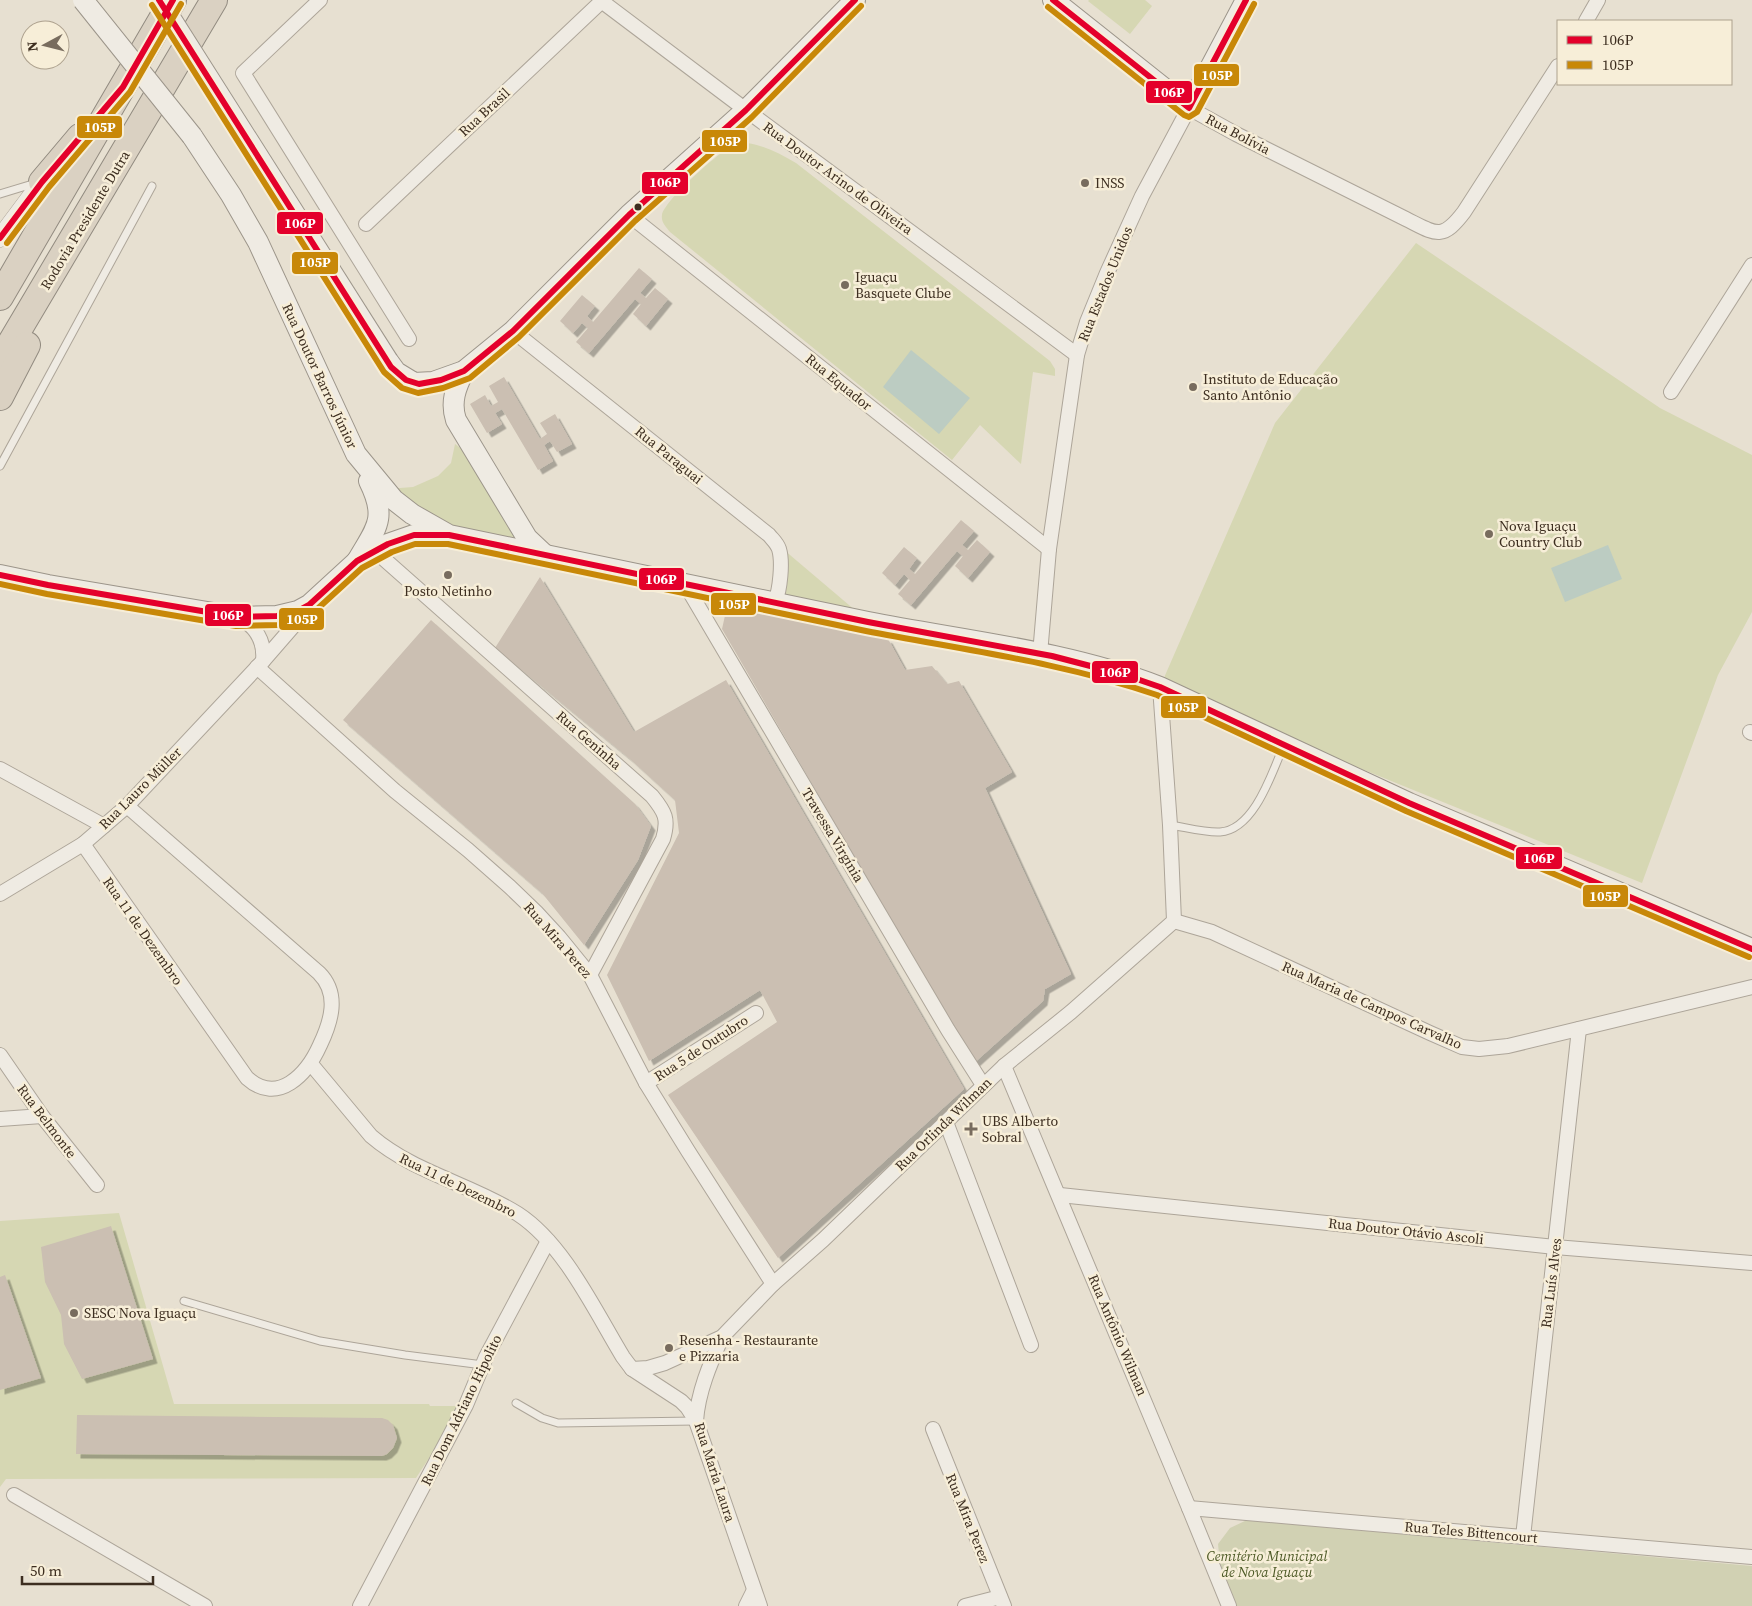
<svg xmlns="http://www.w3.org/2000/svg" width="1752" height="1606" font-family="'Source Serif 4',serif">
<style>
.green{fill:#d6d7b3}
.cemetery{fill:#d1d1b3}
.water{fill:#bcccc2}
.building{fill:#cbbfb2;filter:url(#shadow)}
.lines{fill:none;stroke-linecap:round;stroke-linejoin:round}
.service-casing{stroke:#ada599;stroke-width:9}
.minor-casing{stroke:#ada599;stroke-width:16}
.tertiary-casing{stroke:#ada599;stroke-width:19}
.secondary-casing{stroke:#9c958a;stroke-width:22}
.motorway-casing{stroke:#928b80;stroke-width:28}
.service{stroke:#efebe3;stroke-width:7}
.minor{stroke:#efebe3;stroke-width:14}
.tertiary{stroke:#efebe3;stroke-width:18}
.secondary{stroke:#efebe3;stroke-width:20}
.motorway{stroke:#dad1c2;stroke-width:26}
.secondary-bridge-casing{stroke:#9c958a;stroke-width:22;stroke-linecap:butt}
.secondary-bridge{stroke:#efebe3;stroke-width:20}
.bus-1-casing{stroke:#f7eed8;stroke-width:10}
.bus-2-casing{stroke:#f7eed8;stroke-width:10}
.bus-1{stroke:#e4002b;stroke-width:6}
.bus-2{stroke:#c88808;stroke-width:6}
.poi-dot{fill:#786c5e;stroke:#f7eed8;stroke-width:2}
.bus-dot{fill:#3d2e20;stroke:#f7eed8;stroke-width:2}
.labels{text-anchor:middle;dominant-baseline:central;stroke-width:5;stroke-linejoin:round;paint-order:stroke}
.street-label{font-size:14px;fill:#3d2e20;stroke:#f7eed8}
.poi-label{font-size:14px;fill:#3d2e20;stroke:#f7eed8;text-anchor:start}
.park-label{font-size:14px;font-style:italic;fill:#4d5a26;stroke:#f7eed8}
.line-badge{stroke:#f7eed8;stroke-width:2}
.badge-label{font-size:14px;text-anchor:middle;font-weight:bold;fill:#fff}
</style>
<defs>
<filter id="shadow"><feDropShadow dx="4.5" dy="4.5" stdDeviation="0" flood-color="#0004"/></filter>
</defs>
<rect width="100%" height="100%" fill="#e7e0d1"/>
<g class="green">
<polygon points="1089,0 1145,0 1152,6 1130,34 1088,1"/>
<path d="M747,143c19,3 32,10 49,20l254,198 5,8v7l-22,-4 -12,92 -41,-39 -28,35 -282,-228c-5,-6 -9,-10 -8,-17 3,-15 52,-58 66,-67 5,-3 13,-3 19,-5z"/>
<polygon points="1416,243 1660,408 1752,455 1752,612 1718,675 1642,883 1160,687 1275,423"/>
<polygon points="455,444 470,455 524,546 444,528 387,489 413,487 438,476 451,463"/>
<polygon points="777,544 869,622 776,599"/>
<polygon points="119,1213 174,1404 429,1404 430,1406 463,1406 416,1478 6,1479 0,1487 0,1221"/>
</g>
<polygon class="cemetery" points="1247,1520 1752,1566 1752,1606 1237,1606 1220,1564 1218,1544 1230,1528"/>
<g class="water">
<polygon points="911,350 970,398 939,434 883,387"/>
<polygon points="1608,545 1622,579 1565,602 1551,568"/>
</g>
<g class="building">
<polygon points="639,268 652,279 640,293 646,298 655,288 668,299 646,326 633,314 641,304 635,299 589,353 576,342 588,328 582,323 573,333 560,321 582,295 595,306 587,316 593,322"/>
<polygon points="504,377 540,439 547,434 540,423 555,414 572,444 557,452 550,441 544,445 553,461 538,470 502,409 495,413 502,424 487,433 470,404 485,395 491,406 498,402 489,386"/>
<polygon points="961,520 974,531 962,545 968,550 977,540 990,552 968,578 955,566 963,556 957,551 911,605 898,594 910,580 904,574 895,585 882,573 904,547 917,558 909,569 915,574"/>
<polygon points="540,577 634,732 726,680 964,1089 778,1258 668,1095 777,1022 760,990 649,1061 607,975 679,833 675,800 629,758 495,648"/>
<polygon points="728,602 888,639 905,670 932,666 947,684 959,681 1012,772 985,788 1071,974 1045,989 1043,1001 974,1063 722,629"/>
<polygon points="431,620 635,804 651,826 638,860 584,945 542,893 343,720"/>
<polygon points="111,1226 153,1359 82,1379 64,1344 61,1315 45,1282 41,1247"/>
<polygon points="5,1275 41,1378 0,1390 0,1277"/>
<polygon points="77,1415 382,1418 388,1420 393,1425 397,1438 393,1448 387,1454 382,1456 76,1454"/>
</g>
<g class="lines">
<defs>
<g id="service">
<polyline points="0,194 36,183"/>
<polyline points="0,466 152,186"/>
<path d="M1170,825c14,2 36,8 50,7 34,-2 52,-59 63,-85"/>
<polyline points="184,1301 320,1341 405,1355 483,1365"/>
<polyline points="516,1403 542,1418 558,1423 696,1421"/>
</g>
<g id="minor">
<polyline points="320,0 243,73 409,339"/>
<polyline points="600,0 746,110 1077,355"/>
<polyline points="1586,21 1598,0"/>
<polyline points="629,215 1049,549"/>
<polyline points="366,224 603,0"/>
<path d="M513,331l256,204c4,5 8,8 10,14 4,13 1,41 -4,53"/>
<polyline points="1671,392 1752,265"/>
<path d="M375,551l277,245c13,16 17,23 11,43l-73,136"/>
<polyline points="685,584 948,1030 983,1085"/>
<path d="M238,617c18,9 27,24 25,44"/>
<path d="M1040,654l9,-105 28,-194 10,-33 20,-49 35,-77 47,-88 47,26 170,85c30,15 36,22 58,-7l94,-146"/>
<polyline points="257,667 395,791 468,850 510,887 536,912 559,937 590,975 646,1083 688,1151 773,1284"/>
<polyline points="1750,732 1752,733"/>
<polyline points="0,769 104,826"/>
<path d="M83,844l164,234c31,28 60,-4 73,-33 11,-23 20,-51 -1,-72l-192,-167"/>
<polyline points="0,894 83,844 127,806 263,661 309,608"/>
<polyline points="1174,921 1212,932 1430,1033 1462,1047 1479,1049 1508,1046 1752,987"/>
<polyline points="0,1055 42,1116 97,1185"/>
<path d="M311,1064l60,72c43,37 100,48 147,78 46,30 77,97 105,143l9,12 49,32 6,6 9,14"/>
<polyline points="1004,1066 1189,1508 1229,1606"/>
<polyline points="646,1083 756,1013"/>
<polyline points="0,1119 42,1116"/>
<polyline points="946,1122 1031,1345"/>
<polyline points="1060,1195 1555,1247 1752,1263"/>
<path d="M722,1337c-12,27 -24,55 -26,84l64,185"/>
<polyline points="632,1369 648,1368 665,1363 722,1337 773,1284 823,1240 1004,1066 1071,1012 1174,921 1170,825 1160,687"/>
<polyline points="933,1429 1004,1606"/>
<polyline points="14,1495 205,1606"/>
<polyline points="1189,1508 1752,1557"/>
<polyline points="1523,1537 1579,1029"/>
<polyline points="360,1606 466,1405 486,1357 548,1241"/>
<polyline points="746,1606 754,1590"/>
<polyline points="965,1606 1000,1597"/>
</g>
<polyline id="tertiary" points="0,238 42,182"/>
<g id="secondary">
<polyline points="1053,0 1189,108 1246,0"/>
<path d="M192,136l39,59 27,47 98,212 38,46 18,14 37,21c140,28 279,59 419,87 97,19 199,29 292,65l249,116 343,146"/>
<polyline points="388,361 396,372 414,383 433,382 464,371 513,331 629,215 746,110 855,0"/>
<path d="M464,371c-8,16 -14,31 -8,49l71,118 17,16"/>
<path d="M357,561c19,-33 31,-42 12,-80"/>
<polyline points="0,575 48,585 237,617 277,616 298,611 309,605 357,561 388,544 414,535 445,535"/>
</g>
<g id="motorway">
<polyline points="42,182 80,137"/>
<polyline points="0,297 173,0"/>
<polyline points="0,361 214,0"/>
<polyline points="0,397 27,345"/>
</g>
</defs>
<use href="#service" class="service-casing"/>
<use href="#minor" class="minor-casing"/>
<use href="#tertiary" class="tertiary-casing"/>
<use href="#secondary" class="secondary-casing"/>
<use href="#motorway" class="motorway-casing"/>
<use href="#service" class="service"/>
<use href="#minor" class="minor"/>
<use href="#tertiary" class="tertiary"/>
<use href="#secondary" class="secondary"/>
<use href="#motorway" class="motorway"/>
<defs>
<g id="secondary-bridge">
<polyline points="83,0 192,136"/>
<polyline points="159,0 388,361"/>
</g>
</defs>
<use href="#secondary-bridge" class="secondary-bridge-casing"/>
<use href="#secondary-bridge" class="secondary-bridge"/>
<defs>
<g id="bus-1">
<polyline points="159,0 391,367 406,380 419,384 441,380 464,371 513,331 629,215 746,110 855,0"/>
<polyline points="1053,0 1189,108 1246,0"/>
<polyline points="0,238 42,182 123,87 173,0"/>
<polyline points="0,575 48,585 237,617 277,616 298,611 309,605 357,561 388,544 414,535 449,535 868,622 1052,656 1125,675 1160,687 1409,803 1752,949"/>
</g>
<g id="bus-2">
<polyline points="152,5 384,372 402,388 418,393 443,388 470,378 519,337 635,221 752,117 861,6"/>
<polyline points="1048,7 1184,115 1189,117 1197,112 1254,4"/>
<polyline points="7,243 49,187 130,92 181,4"/>
<path d="M0,584l47,10 189,32 42,-1 23,-6 13,-7 48,-44 30,-16 23,-8h33c140,28 278,59 418,87 98,19 195,31 291,64l249,116 343,146"/>
</g>
</defs>
<use href="#bus-1" class="bus-1-casing"/>
<use href="#bus-2" class="bus-2-casing"/>
<use href="#bus-1" class="bus-1"/>
<use href="#bus-2" class="bus-2"/>
</g>
<g class="poi-dot">
<circle cx="1085" cy="183" r="5"/>
<circle cx="845" cy="285" r="5"/>
<circle cx="1193" cy="387" r="5"/>
<circle cx="1489" cy="534" r="5"/>
<circle cx="448" cy="575" r="5"/>
<path d="M968.5 1121.5h5v5h5v5h-5v5h-5v-5h-5v-5h5z"/>
<circle cx="74" cy="1313" r="5"/>
<circle cx="669" cy="1348" r="5"/>
</g>
<circle class="bus-dot" cx="638" cy="207" r="4.5"/>
<g class="labels">
<g class="street-label">
<text transform="translate(484 112) rotate(-43)">Rua Brasil</text>
<text transform="translate(1238 134) rotate(28)">Rua Bolívia</text>
<text transform="translate(838 178) rotate(36)">Rua Doutor Arino de Oliveira</text>
<text transform="translate(85 220) rotate(-59)">Rodovia Presidente Dutra</text>
<text transform="translate(1105 284) rotate(-68)">Rua Estados Unidos</text>
<text transform="translate(320 376) rotate(65)">Rua Doutor Barros Júnior</text>
<text transform="translate(839 382) rotate(39)">Rua Equador</text>
<text transform="translate(669 455) rotate(39)">Rua Paraguai</text>
<text transform="translate(589 740) rotate(41)">Rua Geninha</text>
<text transform="translate(140 788) rotate(-45)">Rua Lauro Müller</text>
<text transform="translate(833 835) rotate(59)">Travessa Virgínia</text>
<text transform="translate(143 931) rotate(55)">Rua 11 de Dezembro</text>
<text transform="translate(558 940) rotate(49)">Rua Mira Perez</text>
<text transform="translate(1372 1005) rotate(24)">Rua Maria de Campos Carvalho</text>
<text transform="translate(701 1048) rotate(-33)">Rua 5 de Outubro</text>
<text transform="translate(47 1121) rotate(53)">Rua Belmonte</text>
<text transform="translate(943 1124) rotate(-44)">Rua Orlinda Wilman</text>
<text transform="translate(458 1185) rotate(26)">Rua 11 de Dezembro</text>
<text transform="translate(1406 1231) rotate(6)">Rua Doutor Otávio Ascoli</text>
<text transform="translate(1551 1283) rotate(-83)">Rua Luís Alves</text>
<text transform="translate(1118 1335) rotate(67)">Rua Antônio Wilman</text>
<text transform="translate(461 1410) rotate(-64)">Rua Dom Adriano Hipolito</text>
<text transform="translate(715 1472) rotate(72)">Rua Maria Laura</text>
<text transform="translate(968 1518) rotate(68)">Rua Mira Perez</text>
<text transform="translate(1471 1532) rotate(5)">Rua Teles Bittencourt</text>
</g>
<g class="poi-label">
<text x="1095" y="183">INSS</text>
<text x="855" y="277">Iguaçu<tspan x="855" dy="16">Basquete Clube</tspan></text>
<text x="1203" y="379">Instituto de Educação<tspan x="1203" dy="16">Santo Antônio</tspan></text>
<text x="1499" y="526">Nova Iguaçu<tspan x="1499" dy="16">Country Club</tspan></text>
<text x="448" y="591" text-anchor="middle">Posto Netinho</text>
<text x="982" y="1121">UBS Alberto<tspan x="982" dy="16">Sobral</tspan></text>
<text x="84" y="1313">SESC Nova Iguaçu</text>
<text x="679" y="1340">Resenha - Restaurante<tspan x="679" dy="16">e Pizzaria</tspan></text>
</g>
<g class="park-label">
<text x="1267" y="1556">Cemitério Municipal<tspan x="1267" dy="16">de Nova Iguaçu</tspan></text>
</g>
</g>
<g class="line-badge">
<rect x="1193" y="63" width="47" height="24" rx="5" fill="#c88808"/>
<rect x="1145" y="80" width="48" height="24" rx="5" fill="#e4002b"/>
<rect x="76" y="115" width="47" height="24" rx="5" fill="#c88808"/>
<rect x="701" y="129" width="47" height="24" rx="5" fill="#c88808"/>
<rect x="641" y="171" width="48" height="24" rx="5" fill="#e4002b"/>
<rect x="276" y="211" width="48" height="24" rx="5" fill="#e4002b"/>
<rect x="291" y="251" width="48" height="24" rx="5" fill="#c88808"/>
<rect x="638" y="567" width="47" height="24" rx="5" fill="#e4002b"/>
<rect x="710" y="592" width="47" height="24" rx="5" fill="#c88808"/>
<rect x="204" y="603" width="48" height="24" rx="5" fill="#e4002b"/>
<rect x="278" y="607" width="47" height="24" rx="5" fill="#c88808"/>
<rect x="1091" y="660" width="48" height="24" rx="5" fill="#e4002b"/>
<rect x="1160" y="695" width="47" height="24" rx="5" fill="#c88808"/>
<rect x="1515" y="846" width="48" height="24" rx="5" fill="#e4002b"/>
<rect x="1582" y="884" width="47" height="24" rx="5" fill="#c88808"/>
</g>
<g class="badge-label">
<text x="1217" y="80">105P</text>
<text x="1169" y="97">106P</text>
<text x="100" y="132">105P</text>
<text x="725" y="146">105P</text>
<text x="665" y="187">106P</text>
<text x="300" y="228">106P</text>
<text x="315" y="267">105P</text>
<text x="661" y="584">106P</text>
<text x="734" y="609">105P</text>
<text x="228" y="620">106P</text>
<text x="302" y="624">105P</text>
<text x="1115" y="677">106P</text>
<text x="1183" y="712">105P</text>
<text x="1539" y="863">106P</text>
<text x="1605" y="901">105P</text>
</g>
<rect x="1557" y="20" width="175" height="65" fill="#f7eed8" stroke="#ada18e"/>
<rect x="1567" y="36" width="25" height="8" fill="#e4002b" stroke="#ada18e"/>
<text x="1602" y="45" font-size="15" fill="#3d2e20">106P</text>
<rect x="1567" y="61" width="25" height="8" fill="#c88808" stroke="#ada18e"/>
<text x="1602" y="70" font-size="15" fill="#3d2e20">105P</text>
<g transform="translate(45 45) rotate(263)"><circle r="24" fill="#f7eed8" stroke="#ada18e"/>
<path d="M0-4L9 19L0 12L-9 19Z" fill="#786c5e"/>
<text y="-8" font-size="14" font-weight="bold" text-anchor="middle" fill="#3d2e20">N</text>
</g>
<path d="M22 1576v8h131v-8" fill="none" stroke="#3d2e20" stroke-width="2.5"/>
<text x="30" y="1576" font-size="15" fill="#3d2e20" stroke="#f7eed8" stroke-width="4" paint-order="stroke">50 m</text>
</svg>
